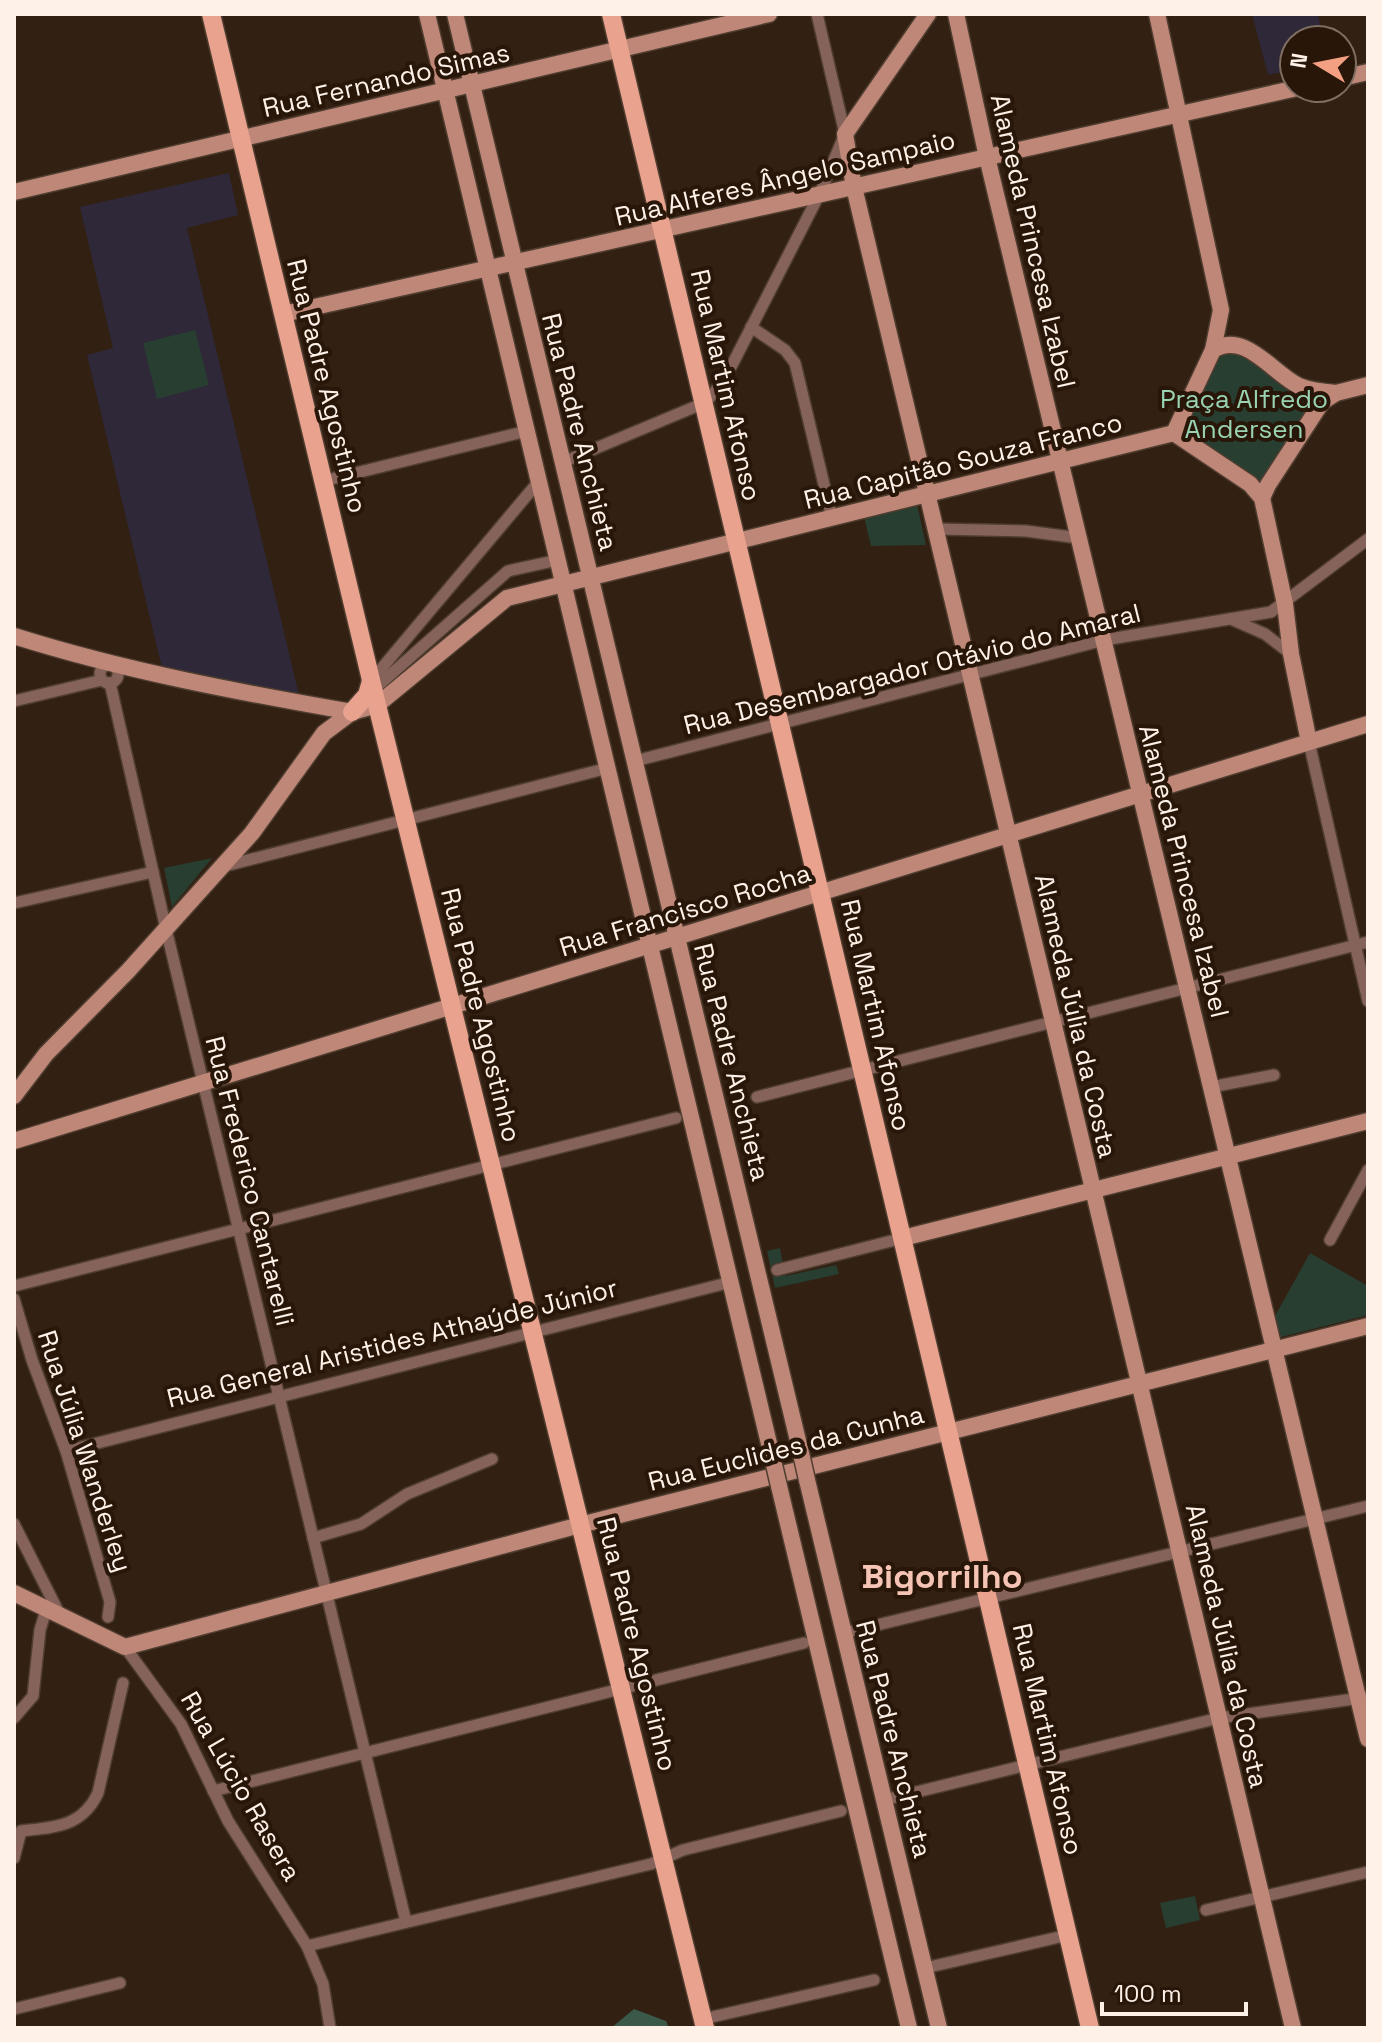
<svg xmlns="http://www.w3.org/2000/svg" width="1382" height="2042" font-family="'Space Grotesk',sans-serif">
<style>
.education{fill:#2e2839}
.green{fill:#283e31}
.forest{fill:#3b5948}
.lines{fill:none;stroke-linecap:round;stroke-linejoin:round}
.street-casing{stroke:#4f3d30;stroke-width:14}
.secondary-casing{stroke:#4f3d30;stroke-width:19}
.primary-casing{stroke:#4f3d30;stroke-width:21}
.street{stroke:#86635a;stroke-width:11}
.secondary{stroke:#be8777;stroke-width:16}
.primary{stroke:#e9a28e;stroke-width:18}
.secondary-bridge-casing{stroke:#4f3d30;stroke-width:19;stroke-linecap:butt}
.secondary-bridge{stroke:#be8777;stroke-width:16}
.labels{text-anchor:middle;dominant-baseline:central;stroke-width:8;stroke-linejoin:round;paint-order:stroke}
.street-label{font-size:26px;fill:#fef1e8;stroke:#281609}
.park-label{font-size:26px;fill:#99d3b2;stroke:#281609}
.district-label{font-size:34px;font-weight:bold;fill:#f5c4b4;stroke:#281609}
</style>
<rect width="100%" height="100%" fill="#322012"/>
<g class="education">
<polygon points="1252,14 1318,14 1323,40 1294,40 1294,70 1268,75"/>
<polygon points="229,173 238,215 187,228 299,695 162,668 87,355 113,348 80,207"/>
</g>
<g class="green">
<polygon points="195,330 209,385 157,399 143,343"/>
<polygon points="1222,345 1320,392 1265,490 1174,433"/>
<polygon points="917,504 926,545 871,546 864,517"/>
<polygon points="212,858 172,907 164,868"/>
<polygon points="780,1248 785,1276 836,1265 839,1274 775,1288 767,1251"/>
<polygon points="1310,1253 1368,1286 1368,1315 1281,1337 1275,1316"/>
<polygon points="1195,1896 1200,1920 1166,1928 1160,1903"/>
</g>
<polygon class="forest" points="634,2009 666,2021 669,2028 611,2028"/>
<g class="lines">
<defs>
<g id="street">
<polyline points="751,327 785,350 795,363 832,518"/>
<polyline points="563,462 704,403 714,393 732,365 819,195 845,134 817,14"/>
<polyline points="323,481 527,431"/>
<polyline points="936,529 1026,531 1079,538"/>
<polyline points="1231,619 1265,634 1291,654"/>
<circle cx="109" cy="674" r="9"/>
<polyline points="371,681 539,481"/>
<polyline points="110,683 166,929 406,1922"/>
<polyline points="373,690 508,571 558,560"/>
<polyline points="14,701 102,680"/>
<polyline points="1309,742 1368,1001"/>
<polyline points="635,761 1104,640 1271,612 1368,539"/>
<polyline points="221,867 608,768"/>
<polyline points="14,903 153,872"/>
<polyline points="1211,1087 1274,1075"/>
<polyline points="757,1097 1368,942"/>
<polyline points="1330,1240 1368,1170"/>
<polyline points="777,1270 903,1238"/>
<polyline points="14,1286 676,1118"/>
<polyline points="14,1299 32,1360 66,1451 110,1602 108,1617"/>
<polyline points="66,1451 731,1282"/>
<polyline points="14,1524 61,1617"/>
<polyline points="313,1538 361,1524 407,1494 492,1459"/>
<polyline points="844,1633 1368,1506"/>
<polyline points="125,1647 181,1724 228,1821 307,1946 323,1984 330,2028"/>
<polyline points="14,1718 33,1696 40,1630 46,1610"/>
<polyline points="213,1791 804,1643"/>
<polyline points="884,1800 1219,1718 1368,1697"/>
<path d="M14,1858l7,-27c34,-4 61,-4 77,-38l25,-110"/>
<polyline points="1206,1910 1368,1872"/>
<polyline points="307,1946 651,1864 683,1850 841,1811"/>
<polyline points="925,1968 1068,1935"/>
<polyline points="14,2009 120,1983"/>
<polyline points="703,2019 874,1980"/>
</g>
<g id="secondary">
<polyline points="427,14 772,1456"/>
<polyline points="455,14 800,1449"/>
<polyline points="928,14 845,134 854,187 1293,2028"/>
<polyline points="956,14 987,157 1368,1739"/>
<polyline points="1157,14 1221,310 1213,350"/>
<polyline points="1342,78 1368,72"/>
<polyline points="14,192 769,14"/>
<polyline points="283,314 1297,88"/>
<polyline points="1174,433 1250,484 1262,498 1285,604 1291,654 1309,742"/>
<path d="M1174,433l39,-83c32,-20 59,23 86,36 12,5 24,6 37,7"/>
<polyline points="1262,498 1268,485 1322,402 1336,393 1368,385"/>
<path d="M14,636c111,35 224,56 338,76l25,-7 130,-107 667,-165"/>
<polyline points="14,1096 46,1054 128,971 252,833 324,733 352,712"/>
<polyline points="14,1141 1368,724"/>
<polyline points="903,1238 1368,1121"/>
<polyline points="807,1480 939,2028"/>
<polyline points="779,1486 909,2028"/>
<polyline points="14,1593 125,1647 580,1525 1368,1326"/>
</g>
<g id="primary">
<polyline points="211,14 377,705 705,2028"/>
<polyline points="611,14 1090,2028"/>
<polyline points="352,712 367,695 371,681"/>
</g>
</defs>
<use href="#street" class="street-casing"/>
<use href="#secondary" class="secondary-casing"/>
<use href="#primary" class="primary-casing"/>
<use href="#street" class="street"/>
<use href="#secondary" class="secondary"/>
<use href="#primary" class="primary"/>
<defs>
<g id="secondary-bridge">
<polyline points="800,1449 807,1480"/>
<polyline points="772,1456 779,1486"/>
</g>
</defs>
<use href="#secondary-bridge" class="secondary-bridge-casing"/>
<use href="#secondary-bridge" class="secondary-bridge"/>
</g>
<g class="labels">
<g class="street-label">
<text transform="translate(386 80) rotate(-13)">Rua Fernando Simas</text>
<text transform="translate(785 178) rotate(-13)">Rua Alferes Ângelo Sampaio</text>
<text transform="translate(1033 241) rotate(77)">Alameda Princesa Izabel</text>
<text transform="translate(726 385) rotate(77)">Rua Martim Afonso</text>
<text transform="translate(327 386) rotate(76)">Rua Padre Agostinho</text>
<text transform="translate(580 432) rotate(76)">Rua Padre Anchieta</text>
<text transform="translate(963 461) rotate(-14)">Rua Capitão Souza Franco</text>
<text transform="translate(912 669) rotate(-14)">Rua Desembargador Otávio do Amaral</text>
<text transform="translate(1184 871) rotate(76)">Alameda Princesa Izabel</text>
<text transform="translate(685 910) rotate(-17)">Rua Francisco Rocha</text>
<text transform="translate(481 1015) rotate(76)">Rua Padre Agostinho</text>
<text transform="translate(876 1015) rotate(77)">Rua Martim Afonso</text>
<text transform="translate(1076 1016) rotate(77)">Alameda Júlia da Costa</text>
<text transform="translate(732 1062) rotate(76)">Rua Padre Anchieta</text>
<text transform="translate(250 1181) rotate(76)">Rua Frederico Cantarelli</text>
<text transform="translate(392 1343) rotate(-14)">Rua General Aristides Athaýde Júnior</text>
<text transform="translate(786 1448) rotate(-14)">Rua Euclides da Cunha</text>
<text transform="translate(85 1451) rotate(72)">Rua Júlia Wanderley</text>
<text transform="translate(637 1644) rotate(76)">Rua Padre Agostinho</text>
<text transform="translate(1227 1646) rotate(77)">Alameda Júlia da Costa</text>
<text transform="translate(894 1739) rotate(76)">Rua Padre Anchieta</text>
<text transform="translate(1048 1739) rotate(77)">Rua Martim Afonso</text>
<text transform="translate(241 1786) rotate(60)">Rua Lúcio Rasera</text>
</g>
<g class="park-label">
<text x="1244" y="399">Praça Alfredo<tspan x="1244" dy="30">Andersen</tspan></text>
</g>
<g class="district-label">
<text x="942" y="1576">Bigorrilho</text>
</g>
</g>
<rect width="1382" height="2042" fill="none" stroke="#fef1e8" stroke-width="32"/>
<g transform="translate(1318 64) rotate(280)"><circle r="38" fill="#281609" stroke="#7e6e62" stroke-width="2"/>
<path d="M0-6L14 30L0 20L-14 30Z" fill="#f39f82"/>
<text y="-12" font-size="22" font-weight="bold" text-anchor="middle" fill="#fef1e8">N</text>
</g>
<path d="M1102 2002v12h144v-12" fill="none" stroke="#fef1e8" stroke-width="4"/>
<text x="1114" y="2002" font-size="24" fill="#fef1e8" stroke="#281609" stroke-width="6" paint-order="stroke">100 m</text>
</svg>
